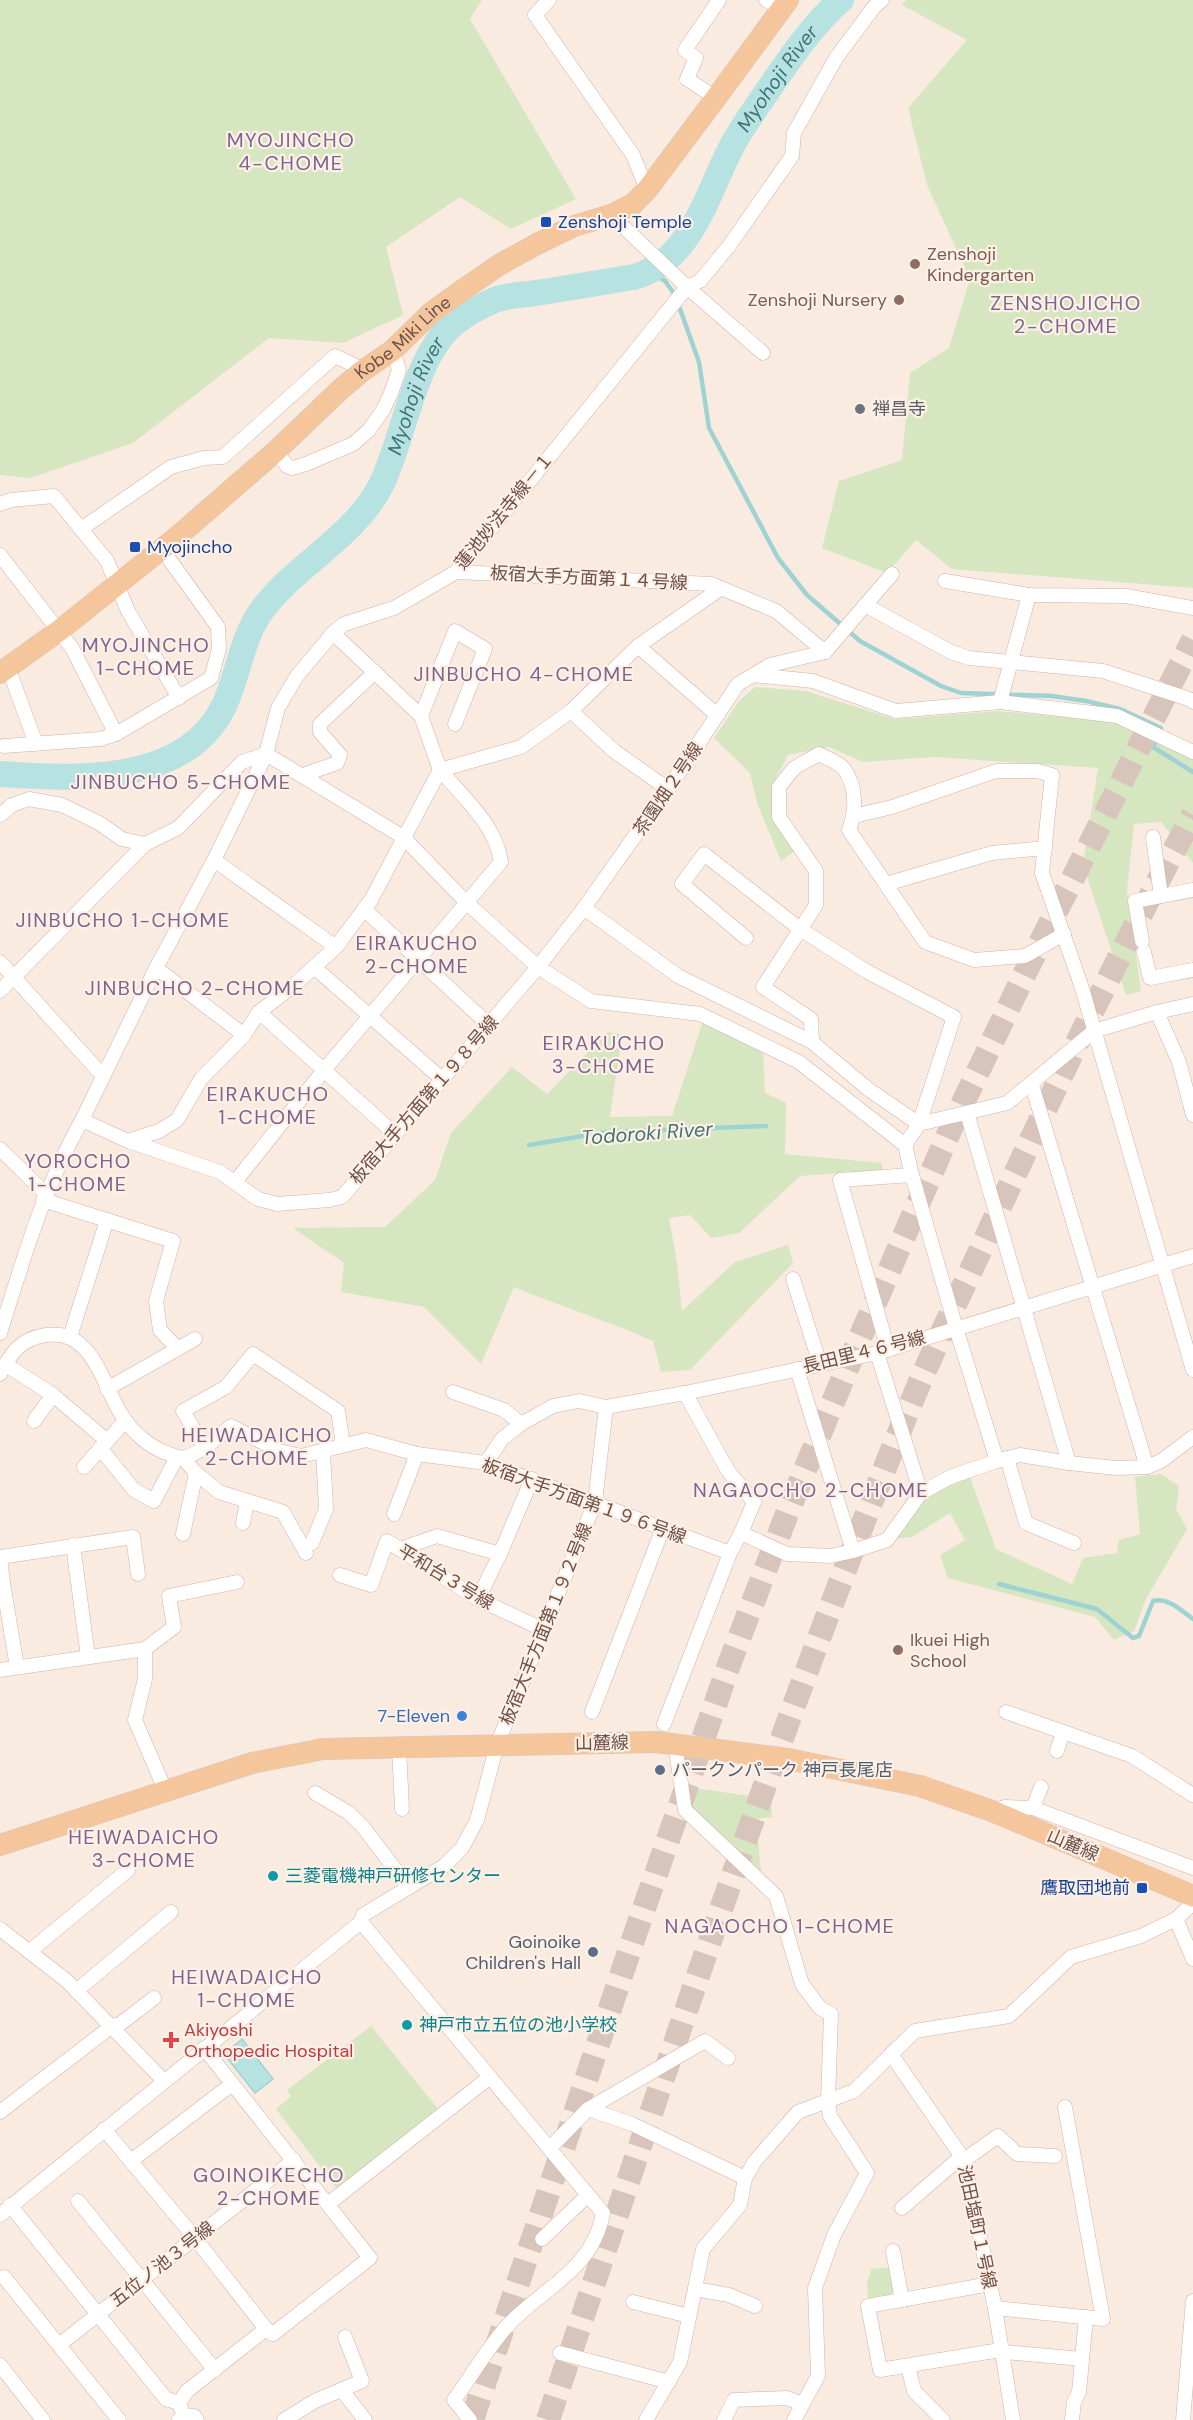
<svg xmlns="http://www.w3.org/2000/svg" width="1193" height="2420" font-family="'DM Sans','Noto Sans JP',sans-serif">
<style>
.green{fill:#d6e6c0}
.water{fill:#b6e2e1;stroke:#9dd3d2;stroke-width:1.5}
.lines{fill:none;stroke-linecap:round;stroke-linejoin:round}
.stream{stroke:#9dd3d2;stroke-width:4.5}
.river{stroke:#b6e2e1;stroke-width:26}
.motorway-tunnel{stroke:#d7c4ba;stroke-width:24;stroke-dasharray:24 12;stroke-linecap:butt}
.minor-casing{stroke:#ccb4ab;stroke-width:15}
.primary-casing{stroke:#d4cac8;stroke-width:22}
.minor{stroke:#fff;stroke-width:14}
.primary{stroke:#f5c59c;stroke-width:21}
.transit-dot{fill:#1a4fb4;stroke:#fef0e5;stroke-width:2}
.education-dot{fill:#8d6e63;stroke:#fef0e5;stroke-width:2}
.worship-dot{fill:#6b7280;stroke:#fef0e5;stroke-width:2}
.shop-dot{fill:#3f7fe0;stroke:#fef0e5;stroke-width:2}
.service-dot{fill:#5c6f8a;stroke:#fef0e5;stroke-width:2}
.culture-dot{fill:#0f9aa8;stroke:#fef0e5;stroke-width:2}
.health-dot{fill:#e0444e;stroke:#fef0e5;stroke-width:2}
.labels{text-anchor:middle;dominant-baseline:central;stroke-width:4.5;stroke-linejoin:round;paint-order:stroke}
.transit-label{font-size:18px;fill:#164399;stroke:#fef0e5;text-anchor:start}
.education-label{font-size:18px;fill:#785e54;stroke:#fef0e5;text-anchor:start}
.street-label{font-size:18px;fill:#6f5049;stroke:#fef0e5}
.worship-label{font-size:18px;fill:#5b616d;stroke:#fef0e5;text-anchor:start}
.shop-label{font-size:18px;fill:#366cbe;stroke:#fef0e5;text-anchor:end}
.service-label{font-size:18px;fill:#4e5e75;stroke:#fef0e5;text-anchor:start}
.culture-label{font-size:18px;fill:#0d838f;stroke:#fef0e5;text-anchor:start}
.health-label{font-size:18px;fill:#be3a42;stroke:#fef0e5;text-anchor:start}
.water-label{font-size:20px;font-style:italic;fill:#3f7474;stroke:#fef0e5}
.neighbourhood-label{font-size:20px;letter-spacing:1.5px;fill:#7b6592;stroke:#fef0e5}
</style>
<rect width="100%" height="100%" fill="#faebe0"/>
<g class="green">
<polygon points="0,0 482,0 470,19 576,199 511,229 460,197 386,247 403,315 343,343 269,338 133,443 30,478 0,475"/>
<polygon points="906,0 1193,0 1193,588 952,569 916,540 887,573 822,548 839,481 902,460 910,373 949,348 970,279 927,185 908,108 967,40 902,5"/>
<polygon points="755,687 805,691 895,719 998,711 1117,722 1193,758 1193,863 1161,822 1134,824 1127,890 1141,991 1126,995 1083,865 1098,768 934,757 863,762 829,747 788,755 773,783 775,819 795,851 781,861 757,803 750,773 714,738 739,701"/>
<path d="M703,1021l60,28 2,44 21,10 -1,51 97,9v7l-82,6 -61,57 -28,5 -21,-23 -21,3 8,44 5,49 53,-49 53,-17 5,18 -103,107 -29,2 -8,-31c-45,-20 -93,-35 -139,-54l-33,77 -57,-57 -83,-15 3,-29 -51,-35 92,-1 50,-47 16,-47 61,-66 35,27 61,-62 14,3 -12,82 62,-1z"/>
<polygon points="1161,1474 1179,1486 1176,1509 1187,1529 1146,1599 1134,1631 1114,1640 1095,1617 948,1578 940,1555 965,1540 950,1513 912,1537 893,1539 924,1497 970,1477 996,1549 1072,1584 1083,1558 1117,1553 1119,1540 1140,1534 1135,1477"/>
<polygon points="687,1787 771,1799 772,1817 756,1819 761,1874 690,1809"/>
<polygon points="371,2026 438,2109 337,2189 276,2109 291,2096 287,2090"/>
<polygon points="891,2267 895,2289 890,2295 868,2299 867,2284 871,2269"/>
</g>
<polygon class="water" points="242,2039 273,2079 255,2093 224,2054"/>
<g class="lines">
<g class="stream">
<polyline points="651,272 665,281 675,295 699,362 709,428 778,558 807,595 860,641 941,686 961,693 1052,696 1086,701 1120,709 1161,728 1153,747 1193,772"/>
<polyline points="529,1145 607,1132 766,1126"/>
<path d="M999,1584l98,25 36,29 6,-2 14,-35c15,-4 29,10 40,18"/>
</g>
<path class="river" id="s1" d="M0,774c75,5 185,12 224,-68 15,-32 18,-72 41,-100 34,-43 91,-71 116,-121 24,-47 32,-130 75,-163 10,-8 27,-17 39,-22 12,-5 28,-5 41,-7 33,-5 66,-11 98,-16 59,-17 74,-87 100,-135 9,-16 20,-31 30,-46 23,-33 46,-69 77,-96"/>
<g class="motorway-tunnel">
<polyline points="472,2420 634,1937 730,1662 788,1511 855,1349 951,1128 1026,971 1193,640"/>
<path d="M548,2420c112,-333 221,-667 353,-992 23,-59 51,-117 78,-175 67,-148 137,-295 214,-438"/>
</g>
<defs>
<g id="minor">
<polyline points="549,0 535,15 633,155 647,190"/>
<polyline points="766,0 781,8"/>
<polyline points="716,98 687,79 696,58 685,50 719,0"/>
<polyline points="611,215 687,287 763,353"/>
<polyline points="276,451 287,466 292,468 306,464 353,444 369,430 383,410 391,393 399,370 393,350"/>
<polyline points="0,504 11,500 54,496 107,561 128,611 179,698"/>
<polyline points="81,529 171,467 204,458 223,457 335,356 364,370"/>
<polyline points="0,555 72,648 116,734"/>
<polyline points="456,572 711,584 776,611 825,652"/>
<polyline points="945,581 1029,595 1126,596 1193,608"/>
<polyline points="865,605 951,652 969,658 1103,671 1189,699 1193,702"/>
<polyline points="638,646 717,715"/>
<polyline points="825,652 892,574"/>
<polyline points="8,667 36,744"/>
<polyline points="753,675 813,681 896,711 1000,702 1117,716 1193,752"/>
<polyline points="1000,702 1029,595"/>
<polyline points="571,711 614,751 668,789"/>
<polyline points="421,716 455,631 485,649 455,724"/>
<polyline points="4,746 100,739 116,734 211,678 219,649 218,627 161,548"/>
<polyline points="266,754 403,837 467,903 538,967 591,1001 700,1014 799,1062 905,1145 912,1175 956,1328 997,1461"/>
<polyline points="303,775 337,763 340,755 320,732 320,724 375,672"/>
<polyline points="0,815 12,805 29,799 62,805 99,823 122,839 145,844 178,828 242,762 266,754"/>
<polyline points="854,816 892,807 996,771 1037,771 1052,775 1042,873 1082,988 1193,1370"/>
<polyline points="1153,837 1161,896"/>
<polyline points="214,860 336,947"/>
<polyline points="886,884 992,853 1045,848"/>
<polyline points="584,908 678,976 812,1042 868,1089 919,1124 1007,1103 1094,1031 1157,1012 1193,1004"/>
<polyline points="364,909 489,1025"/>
<polyline points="746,938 682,884 704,854 800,929 866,971 954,1017 919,1124 905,1145"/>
<polyline points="1142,941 1135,901 1193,890"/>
<polyline points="1144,952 1150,978 1193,970"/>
<polyline points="0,962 103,1076"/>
<polyline points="314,967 442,1079"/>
<polyline points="156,968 244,1035"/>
<polyline points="0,991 145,844"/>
<polyline points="259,1012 395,1134"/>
<polyline points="1157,1012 1179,1062 1193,1115"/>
<path d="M812,1042l-1,-23 -48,-32 53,-82v-34l-37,-54v-30l15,-19 25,-14c7,4 20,8 25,15 13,18 12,41 5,61l76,112 49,18 51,-4 39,-22"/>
<polyline points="1032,1085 1147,1467"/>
<polyline points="967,1113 1069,1463"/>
<polyline points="82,1120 156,968 214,860 266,754 278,708 297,676 333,633 344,624 394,608 456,572 687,287 700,281 729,246 792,156 794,133 836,58 874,7 882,0"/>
<polyline points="128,1141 220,1172 258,1199 277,1204 329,1200 342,1197 538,967 584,908 668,789 738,684 770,665 825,652"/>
<polyline points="0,1149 45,1193"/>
<path d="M235,1182l89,-112 177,-208c-5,-37 -38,-65 -61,-92l81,-23 50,-36 67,-65 82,-57"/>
<polyline points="43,1200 173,1241 156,1301 160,1330 177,1348"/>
<polyline points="793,1279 820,1364"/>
<path d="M0,1333c24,-75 43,-144 82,-213l46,21 31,-10 18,-11 24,-41 43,-44 15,-23 33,-25 44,-40 35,-47 69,-130 -19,-54 -88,-83"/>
<polyline points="70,1337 107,1220"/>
<polyline points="888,1350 840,1180 912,1175"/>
<polyline points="877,1353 921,1493"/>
<polyline points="5,1364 53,1395 106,1440"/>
<polyline points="797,1369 853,1551"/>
<path d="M0,1374c12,-22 20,-35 46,-39 49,-7 57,55 79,85 9,13 24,26 39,32 7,2 14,7 22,5 18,-6 31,-19 45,-31l48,25 22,5 65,-16 51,14 69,9 244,90"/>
<polyline points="107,1389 195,1339"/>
<polyline points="453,1392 504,1410 521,1424"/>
<polyline points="34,1421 53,1395"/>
<polyline points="100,1448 134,1490 154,1501 177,1457"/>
<polyline points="205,1448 183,1411 226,1387 253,1354 338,1411 343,1445"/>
<polyline points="183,1458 196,1473 219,1492 283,1512 306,1553"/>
<polyline points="1007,1458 1026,1523 1074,1543"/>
<polyline points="486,1463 502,1439 521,1424 553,1406 579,1401 606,1407 685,1393 877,1353 1193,1256"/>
<polyline points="84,1467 125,1421"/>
<polyline points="394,1514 417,1454"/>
<polyline points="243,1523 247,1501"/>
<polyline points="741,1533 787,1554 831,1556 853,1551 887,1540 921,1493 950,1477 997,1461 1020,1455 1069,1463 1116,1468 1147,1467 1161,1461 1193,1437"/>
<polyline points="183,1534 196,1473"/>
<polyline points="312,1543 326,1509 323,1451"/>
<polyline points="73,1545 88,1657"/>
<polyline points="400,1549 437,1536 500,1554"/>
<polyline points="340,1575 371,1585 387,1541 478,1599 544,1630"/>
<polyline points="3,1583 0,1557 133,1537 138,1574"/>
<polyline points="0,1584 3,1583 17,1667"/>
<polyline points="478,1599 500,1554 532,1479"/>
<polyline points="145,1649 174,1627 169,1596 237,1582"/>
<polyline points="0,1670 145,1649 145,1679 135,1720 166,1792"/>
<polyline points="592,1712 663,1528"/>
<polyline points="1006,1712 1132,1756 1193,1795"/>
<polyline points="664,1724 730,1553 741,1533 754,1502 728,1471 685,1393"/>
<polyline points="675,1744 685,1810 776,1896 802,1984 820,2008 831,2014 828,2101 830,2116 867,2173 834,2235 815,2288 818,2376 794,2420"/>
<polyline points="399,1747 402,1809"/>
<polyline points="1057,1751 1063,1732"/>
<polyline points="315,1793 349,1813 363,1827 408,1886"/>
<polyline points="1033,1808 1041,1787"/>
<polyline points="992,1811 1005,1807 1033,1808 1193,1868"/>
<polyline points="1176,1919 1193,1959"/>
<path d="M361,1922l242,291c-10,56 -57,73 -92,109 -20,20 -40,55 -57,78l16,20"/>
<polyline points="0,1929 67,1981 164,2081"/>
<polyline points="30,1951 128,1870"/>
<polyline points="76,1991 171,1912"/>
<polyline points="891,2054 964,2160 995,2308 1013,2420"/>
<polyline points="588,2109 632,2124 745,2178"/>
<polyline points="0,2112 112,2026 120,2024 154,1998"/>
<polyline points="104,2129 195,2238 266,2329"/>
<polyline points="550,2148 588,2109 705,2041 728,2058"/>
<polyline points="131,2161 232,2084"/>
<polyline points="78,2201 215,2370"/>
<polyline points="328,2204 490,2077"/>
<polyline points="10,2205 166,2399 179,2403"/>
<polyline points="902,2208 955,2162 964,2160 998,2136 1017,2154 1055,2156"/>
<polyline points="0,2215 361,1922 363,1915 444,1866 462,1848 477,1820 497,1745 595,1502 606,1407"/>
<polyline points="542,2239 588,2195"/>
<polyline points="893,2251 902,2300"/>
<polyline points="4,2277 119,2420"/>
<polyline points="990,2284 868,2306 880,2370 994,2351 1082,2359"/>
<polyline points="695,2289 729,2295 755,2306"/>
<polyline points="633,2302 689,2316"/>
<polyline points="995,2308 1103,2319 1065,2107"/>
<polyline points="59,2345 294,2160"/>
<polyline points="560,2353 669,2382"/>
<polyline points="0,2365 43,2420"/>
<polyline points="908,2366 914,2391 943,2420"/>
<polyline points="342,2390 365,2420"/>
<polyline points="179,2403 187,2391 266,2329 273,2334 370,2258 204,2048"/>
<polyline points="179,2403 184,2416 179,2420"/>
<polyline points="184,2416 194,2416 197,2420"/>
<polyline points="284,2420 315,2401 362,2381 345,2337"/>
<polyline points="646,2420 680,2362 703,2249 740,2205 745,2178 755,2161 798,2112 854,2091 915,2031 1009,2016 1071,1957 1141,1936 1176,1919 1193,1903"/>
<polyline points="724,2420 734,2400 787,2398 802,2404"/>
<polyline points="1072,2420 1074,2402 1079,2392 1086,2317"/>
<polyline points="1183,2420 1193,2301"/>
</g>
<g id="primary">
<path id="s2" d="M0,673l60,-43 118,-94 98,-85 65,-62 20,-17 32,-22 39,-38 32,-23 35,-24 38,-21 37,-18 37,-11 22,-11 14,-14 69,-92 72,-98"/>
<polyline points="0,1845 252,1763 323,1749 656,1742 788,1759 920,1786 992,1811 1193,1896"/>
</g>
</defs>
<use href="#minor" class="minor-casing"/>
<use href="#primary" class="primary-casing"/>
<use href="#minor" class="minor"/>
<use href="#primary" class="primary"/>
</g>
<g class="transit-dot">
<rect x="540" y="216" width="12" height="12" rx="3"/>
<rect x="129" y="541" width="12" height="12" rx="3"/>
<rect x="1136" y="1882" width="12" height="12" rx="3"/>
</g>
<g class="education-dot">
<circle cx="915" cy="264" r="6"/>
<circle cx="899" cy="300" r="6"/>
<circle cx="898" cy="1650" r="6"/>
</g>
<circle class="worship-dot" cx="860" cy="409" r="6"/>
<circle class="shop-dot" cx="462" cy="1716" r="6"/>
<g class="service-dot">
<circle cx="660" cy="1770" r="6"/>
<circle cx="593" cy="1952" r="6"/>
</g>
<g class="culture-dot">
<circle cx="273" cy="1876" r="6"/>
<circle cx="407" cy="2025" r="6"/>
</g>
<path class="health-dot" d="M168 2031h6v6h6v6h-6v6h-6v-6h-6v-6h6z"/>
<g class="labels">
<g class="transit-label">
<text x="558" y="222">Zenshoji Temple</text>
<text x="147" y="547">Myojincho</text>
<text x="1130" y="1888" text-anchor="end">鷹取団地前</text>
</g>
<g class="education-label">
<text x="927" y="254">Zenshoji<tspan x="927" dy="21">Kindergarten</tspan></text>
<text x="887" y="300" text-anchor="end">Zenshoji Nursery</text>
<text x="910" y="1640">Ikuei High<tspan x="910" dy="21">School</tspan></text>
</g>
<g class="street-label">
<text stroke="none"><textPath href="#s2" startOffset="525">Kobe Miki Line</textPath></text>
<text transform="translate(504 511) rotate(-51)">蓮池妙法寺線－１</text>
<text transform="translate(589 578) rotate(3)">板宿大手方面第１４号線</text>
<text transform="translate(668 789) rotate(-56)">茶園畑２号線</text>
<text transform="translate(424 1100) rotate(-49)">板宿大手方面第１９８号線</text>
<text transform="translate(864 1352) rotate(-14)">長田里４６号線</text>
<text transform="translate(584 1501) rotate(20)">板宿大手方面第１９６号線</text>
<text transform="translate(446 1577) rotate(31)">平和台３号線</text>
<text transform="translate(546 1624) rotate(-68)">板宿大手方面第１９２号線</text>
<text transform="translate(602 1743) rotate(-1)">山麓線</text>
<text transform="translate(1073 1845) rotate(23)">山麓線</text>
<text transform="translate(977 2227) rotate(78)">池田塩町１号線</text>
<text transform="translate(162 2264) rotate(-38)">五位ノ池３号線</text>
</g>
<g class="worship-label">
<text x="872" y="409">禅昌寺</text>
</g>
<g class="shop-label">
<text x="450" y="1716">7-Eleven</text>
</g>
<g class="service-label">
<text x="672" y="1770">パークンパーク 神戸長尾店</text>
<text x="581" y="1942" text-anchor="end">Goinoike<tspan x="581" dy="21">Children's Hall</tspan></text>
</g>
<g class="culture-label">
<text x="285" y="1876">三菱電機神戸研修センター</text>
<text x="419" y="2025">神戸市立五位の池小学校</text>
</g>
<g class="health-label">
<text x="184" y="2030">Akiyoshi<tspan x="184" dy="21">Orthopedic Hospital</tspan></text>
</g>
<g class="water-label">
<text stroke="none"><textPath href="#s1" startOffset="1144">Myohoji River</textPath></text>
<text stroke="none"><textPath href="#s1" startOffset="622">Myohoji River</textPath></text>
<text transform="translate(647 1133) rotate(-4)">Todoroki River</text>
</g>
<g class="neighbourhood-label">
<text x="291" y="140">MYOJINCHO<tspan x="291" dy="23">4-CHOME</tspan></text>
<text x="1066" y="303">ZENSHOJICHO<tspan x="1066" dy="23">2-CHOME</tspan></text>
<text x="146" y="645">MYOJINCHO<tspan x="146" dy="23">1-CHOME</tspan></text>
<text x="524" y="674">JINBUCHO 4-CHOME</text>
<text x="181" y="782">JINBUCHO 5-CHOME</text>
<text x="123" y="920">JINBUCHO 1-CHOME</text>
<text x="417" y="943">EIRAKUCHO<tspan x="417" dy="23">2-CHOME</tspan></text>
<text x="195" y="988">JINBUCHO 2-CHOME</text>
<text x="604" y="1043">EIRAKUCHO<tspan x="604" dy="23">3-CHOME</tspan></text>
<text x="268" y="1094">EIRAKUCHO<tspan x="268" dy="23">1-CHOME</tspan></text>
<text x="78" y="1161">YOROCHO<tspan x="78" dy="23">1-CHOME</tspan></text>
<text x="257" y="1435">HEIWADAICHO<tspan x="257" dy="23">2-CHOME</tspan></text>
<text x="811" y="1490">NAGAOCHO 2-CHOME</text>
<text x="144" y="1837">HEIWADAICHO<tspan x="144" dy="23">3-CHOME</tspan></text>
<text x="780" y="1926">NAGAOCHO 1-CHOME</text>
<text x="247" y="1977">HEIWADAICHO<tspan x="247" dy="23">1-CHOME</tspan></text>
<text x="269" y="2175">GOINOIKECHO<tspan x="269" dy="23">2-CHOME</tspan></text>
</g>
</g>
</svg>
